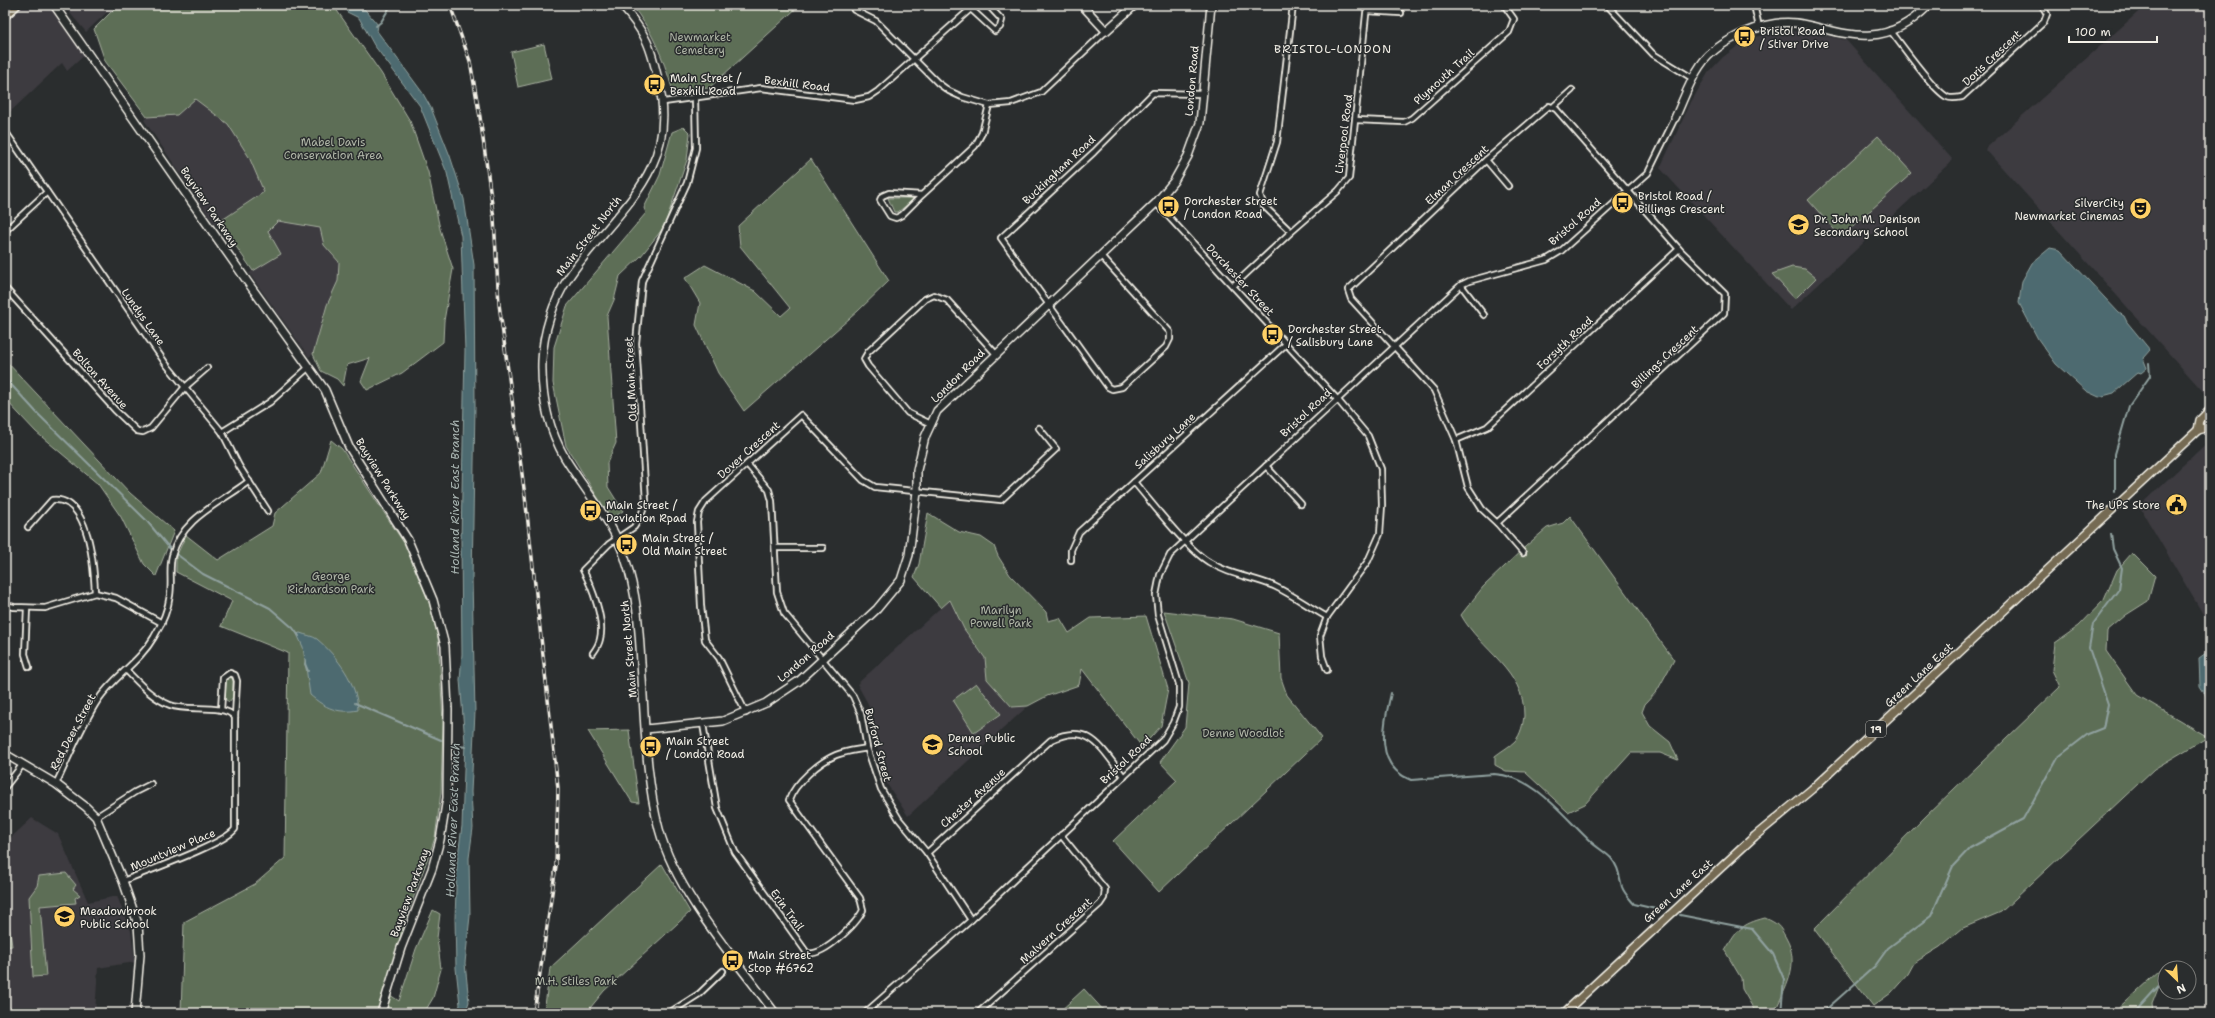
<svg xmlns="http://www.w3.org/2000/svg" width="2215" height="1018" font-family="'Shantell Sans',sans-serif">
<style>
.built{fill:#3c3a3f}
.green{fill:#5d6e57;stroke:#a8b0a0}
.water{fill:#4d6b6f;stroke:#90a19f}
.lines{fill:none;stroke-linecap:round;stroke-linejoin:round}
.stream{stroke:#90a19f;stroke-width:2}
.street-casing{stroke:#f4f1e8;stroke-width:8}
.secondary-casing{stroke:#f4f1e8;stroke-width:10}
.primary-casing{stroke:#f4f1e8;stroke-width:10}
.street{stroke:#2a2d2e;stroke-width:4.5}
.secondary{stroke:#2a2d2e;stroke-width:7}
.primary{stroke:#746b52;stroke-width:7}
.rail-casing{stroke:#f4f1e8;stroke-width:3.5}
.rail{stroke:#2a2d2e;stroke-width:2;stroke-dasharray:6;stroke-linecap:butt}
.labels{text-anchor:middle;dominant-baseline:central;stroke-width:3;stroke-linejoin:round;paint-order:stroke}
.shield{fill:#2a2d2e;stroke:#b7b6b0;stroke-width:1}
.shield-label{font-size:10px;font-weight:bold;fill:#f4f1e8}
.poi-label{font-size:11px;fill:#f4f1e8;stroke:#2a2d2e;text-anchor:start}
.park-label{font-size:11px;fill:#b0b6a7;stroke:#2a2d2e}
.street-label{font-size:11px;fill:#f4f1e8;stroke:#2a2d2e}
.neighbourhood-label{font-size:12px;letter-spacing:1px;fill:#f4f1e8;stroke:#2a2d2e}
.water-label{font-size:12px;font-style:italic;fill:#a9b5b2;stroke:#2a2d2e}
</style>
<rect width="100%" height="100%" fill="#2a2d2e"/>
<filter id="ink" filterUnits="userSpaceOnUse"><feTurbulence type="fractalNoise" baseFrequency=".025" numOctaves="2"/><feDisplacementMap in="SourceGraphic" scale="8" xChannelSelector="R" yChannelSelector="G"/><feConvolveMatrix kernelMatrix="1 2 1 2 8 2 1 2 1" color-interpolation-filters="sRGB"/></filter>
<g filter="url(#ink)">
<g class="built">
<polygon points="22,5 48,5 86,54 67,71 62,63 10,112 5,105 5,20"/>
<polygon points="63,5 115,5 86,32"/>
<polygon points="2146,5 2210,5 2208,397 1985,149"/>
<polygon points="1780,31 1806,32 1846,40 1953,160 1791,310 1660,168 1691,102 1708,73 1723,57 1739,45 1756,37"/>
<polygon points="195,99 228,124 248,155 264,192 215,225 144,120 147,117 177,115"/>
<polygon points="278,221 320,228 324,245 339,262 338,281 327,305 313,354 309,357 249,273 280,254 268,231"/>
<polygon points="2210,440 2210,626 2139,506"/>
<polygon points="949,600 964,629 985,658 987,679 1012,707 1028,706 908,816 885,781 868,704 857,684"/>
<polygon points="32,818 58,834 88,902 117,896 131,931 135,962 98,968 95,1013 5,1013 5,843"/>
</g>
<g class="green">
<polygon points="118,5 333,5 381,73 410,121 428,172 440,229 453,269 444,321 443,342 402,373 367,390 361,381 370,358 347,365 343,386 337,379 321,371 313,354 327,305 338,281 339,262 324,245 320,228 278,221 268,231 281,254 253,271 219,222 264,192 249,157 228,124 195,99 177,115 147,117 105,61 94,29"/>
<path d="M631,5h169l-91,83 -34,3 -3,-3c-9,-30 -20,-59 -41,-83z"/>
<polygon points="544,44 552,79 518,87 511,52"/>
<polygon points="684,127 690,133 687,160 664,227 641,256 620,276 614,300 607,316 616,443 607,463 608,487 623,511 611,519 566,446 553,383 554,347 567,306 646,213 644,208 660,175 672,132"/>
<polygon points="1878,136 1912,173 1841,237 1808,200"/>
<polygon points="811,159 889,281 858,311 744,411 718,373 696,325 700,303 685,278 705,265 755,291 781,316 790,308 740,246 738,226"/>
<polygon points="888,198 913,198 913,200 898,212 894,212"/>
<polygon points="1792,267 1805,269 1816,278 1795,299 1772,274"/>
<polygon points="5,360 130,493 174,531 156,576 144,564 121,517 98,484 36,432 5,399"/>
<polygon points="331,440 342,449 404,543 429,602 438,637 440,667 443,723 441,792 435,838 404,924 379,1013 181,1013 184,922 255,884 285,858 288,653 221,626 232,601 176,572 176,557 186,535 218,560 272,526 275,513 321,473"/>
<polygon points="928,513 959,532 981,537 994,546 998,556 1010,575 1046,612 1048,621 1060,618 1069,633 1091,618 1146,616 1168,689 1161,726 1142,747 1082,669 1079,685 1047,696 1028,706 1012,707 987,679 985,658 964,629 950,600 941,608 914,577 919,564"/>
<path d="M1570,516l104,144 -17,31 -12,13 -3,8 8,14 20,16 8,18 -18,-7h-29l-46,51 -17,8 -43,-40 -19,-1 -11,-6v-9c6,-5 14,-9 20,-15 6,-7 8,-17 9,-25 1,-46 -44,-66 -63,-101l22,-28 43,-41 21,-18 16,-5z"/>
<polygon points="2132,553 2155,576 2148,601 2126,615 2107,631 2106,651 2137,695 2208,737 2154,769 2001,912 1963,928 1940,947 1914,963 1908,974 1891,993 1873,1006 1814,929 1926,816 2060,687 2052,670 2055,643 2079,626 2104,600 2117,570"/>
<polygon points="1164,611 1233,619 1279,633 1281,678 1287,695 1322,738 1159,892 1113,841 1177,780 1160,762 1185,727 1189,683"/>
<polygon points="229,677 233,679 233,697 229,702 225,699 226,680"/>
<polygon points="976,683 1001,714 974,733 953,700"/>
<polygon points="629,730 639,803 632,802 588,731"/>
<polygon points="662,864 690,912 604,991 586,1013 544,1013 550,968"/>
<polygon points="66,873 76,885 73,889 80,895 75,898 76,903 40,906 46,976 33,977 29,897 37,886 39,876"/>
<polygon points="5,898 12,946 5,947"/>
<polygon points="433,910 440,914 437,938 441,969 433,998 424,1013 387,1013 390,995 399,1001 416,949"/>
<path d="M1765,918c13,6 14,7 21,20 15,26 -1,51 -12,75h-18l-14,-24 -1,-11 -16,-27c12,-21 16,-27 40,-33z"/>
<polygon points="2161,970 2163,976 2152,1004 2153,1013 2114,1013"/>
<polygon points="1084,989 1106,1013 1058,1013"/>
</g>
<g class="water">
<polygon points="343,5 361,5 378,25 377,31 422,92 431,108 450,156 464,199 474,265 475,406 472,579 475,712 471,792 473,828 469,858 470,916 465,963 469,1002 465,1013 451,1013 458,1010 460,1005 456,968 455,918 457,863 462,826 465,742 460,680 462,654 461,540 465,351 461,236 447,173 420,106 374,45 359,18 347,12"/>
<polygon points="2050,248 2060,250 2119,313 2124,316 2127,322 2150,350 2143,358 2147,368 2141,373 2138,372 2114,393 2099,397 2086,391 2056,364 2038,339 2019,303 2022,281 2032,263"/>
<path d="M300,633c5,2 13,3 17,6 21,18 40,44 41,71 -20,4 -33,-2 -48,-15l-7,-48 -6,-13z"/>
<polygon points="2206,653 2210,655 2210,702 2200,686 2199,658"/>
</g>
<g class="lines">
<g class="stream">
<polyline points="376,26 381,22 391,5"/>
<polyline points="5,378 38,414 146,520 171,550 203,574 270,608 293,628 299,636"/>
<polyline points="2115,491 2115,454 2129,406 2150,376 2149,363"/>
<polyline points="306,660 305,664 308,671"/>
<path d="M1391,693c-7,31 -18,72 20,87l83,-6c41,2 68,41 96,67 6,6 15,11 21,17 8,9 8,18 11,29 2,6 8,12 12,17l26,6"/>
<polyline points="355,703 441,740"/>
<polyline points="459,746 466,747"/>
<polyline points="1680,915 1752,929 1773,954 1784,979 1781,1013"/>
<polyline points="1822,1013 1875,966 1888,948 1931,916 1953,866 1970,848 2023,819 2057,758 2088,734 2103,728 2108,704 2089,648 2093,624 2119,589 2122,568 2113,549 2111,534"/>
<polyline points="2134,1013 2165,979"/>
</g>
<defs>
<g id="street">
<polyline points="859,5 854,10 876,21 938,83 949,91 962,97 989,105 1011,103 1041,92 1106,31"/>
<polyline points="1607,5 1653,54 1692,78"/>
<polyline points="1754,5 1759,27"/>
<polyline points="971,9 995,31 1000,27 1002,20 988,5"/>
<polyline points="1367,11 1401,13"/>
<path d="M1890,30c12,15 42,59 57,67 4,2 10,1 15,0l82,-75 3,-8 -5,-9"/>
<polyline points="664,102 761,88 855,100 869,97 878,91 975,5"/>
<polygon points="1549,106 1556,109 1679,249 1725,294 1724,313 1497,523 1482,509 1468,487 1456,440 1434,390 1351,299 1348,290 1486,160"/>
<polyline points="1554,106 1572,90"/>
<polyline points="1356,120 1404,122 1412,118 1509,32 1514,19 1504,5"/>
<polyline points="5,131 166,364 222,432 239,466 268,511"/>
<polyline points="1486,160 1508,186"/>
<polyline points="922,195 902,215 896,218 890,216 880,200 882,196 889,193 922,195 975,146 982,133 989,105"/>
<polyline points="1156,203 1337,399 1368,436 1381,469 1382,505 1380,534 1368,561 1327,617 1320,636 1322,656 1327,670"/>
<polyline points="5,231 47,192"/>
<polyline points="1291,232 1264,206 1260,195 1277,142 1293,5"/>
<polyline points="1102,257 1170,332 1170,339 1166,347 1122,387 1112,389 1108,387 1001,238 1094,152 1153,93 1202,94"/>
<polyline points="1461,285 1484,315"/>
<polyline points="1233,286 1291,232 1338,191 1349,178 1367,5"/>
<polyline points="5,288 115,410 137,431 143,432 151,428 184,388 207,368"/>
<polyline points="931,424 908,413 868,366 864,359 868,352 925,299 934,295 947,300 996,354"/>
<polyline points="222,432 270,402 309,367"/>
<polyline points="1456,440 1487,427 1679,249"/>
<polyline points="747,464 769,490 772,501 777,592 784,613 853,696 861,714 867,748 881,789 899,819 927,853 971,920"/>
<polyline points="1266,466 1301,504"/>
<path d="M1134,482c18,21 53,67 75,80 20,13 44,15 65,24 19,9 35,21 53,31"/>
<polyline points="1497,523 1523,553"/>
<path d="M28,527l24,-27c38,-4 42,68 43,93"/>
<polyline points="775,548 823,548"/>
<polyline points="1071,560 1071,550 1079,532 1286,344"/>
<polyline points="5,605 14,607 45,608 95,593 116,598 162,623"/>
<polyline points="27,608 25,654 29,667"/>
<path d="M593,653c3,-4 6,-9 7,-14 5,-19 -8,-52 -17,-69l26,-26 25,-17 7,-11 5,-15 -10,-158 6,-62 45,-98 9,-35 -1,-51"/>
<path d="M127,671c13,13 25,27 43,34 18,7 53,-2 65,12"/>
<polyline points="746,713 719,658 705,640 701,606 697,522 699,512 706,501 801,415 863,480 875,487 1001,500 1056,449 1039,428"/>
<path d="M703,724l14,84 18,44 72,101c16,4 50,-29 56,-43l-3,-12 -71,-98c6,-17 30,-38 47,-45 10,-4 21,-5 31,-7"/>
<path d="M56,784c13,-27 25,-58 42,-84 16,-24 41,-37 56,-63 8,-13 14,-27 16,-42 2,-13 -1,-27 2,-39 10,-39 49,-53 77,-75"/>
<polyline points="5,787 23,764"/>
<polyline points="96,817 135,792 151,784"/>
<path d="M927,853l124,-113c40,-19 51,10 73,37"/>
<path d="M123,881c21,-9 102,-37 112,-52v-112l2,-36 -2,-6 -5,-2 -7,5 -2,32"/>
<polyline points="669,1013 699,994 723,971"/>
<polyline points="865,1013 971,920 1163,740 1173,723 1179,707 1179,684 1158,615 1156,595 1160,575 1170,555 1461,285 1469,281 1546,260 1561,251 1648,173 1675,118"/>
<polyline points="978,1013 1100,904 1104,898 1105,889 1061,835"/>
</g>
<g id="secondary">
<polyline points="54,5 249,284 325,390 349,447 408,540 433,600 445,646 448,710 447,798 440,840 432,869 401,948 381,1013"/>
<path d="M621,5c26,29 30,42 38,79 21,90 -47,129 -90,193 -16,24 -26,56 -27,84 -1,34 6,67 23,97 20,33 48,63 60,100 12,35 14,69 16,105 4,55 4,113 18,166 17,64 77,131 116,184"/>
<polyline points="1082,5 1106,31 1135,5"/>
<path d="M1675,118c8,-17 14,-36 25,-52 17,-26 66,-47 96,-43 25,4 50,14 75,12 23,-1 43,-15 58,-30"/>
<polyline points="646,729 723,721 766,703 799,681 877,609 901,580 909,555 917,492 917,470 925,437 937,411 1156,203 1174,181 1188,156 1200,123 1211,5"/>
<polyline points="5,754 56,784 86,807 96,817 123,881 138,924 140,955 135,1013"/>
</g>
<g id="primary">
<polyline points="5,16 17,5"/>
<polyline points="2198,430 2200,420 2210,410"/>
<polyline points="1564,1013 1755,836 1812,789 2198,430 2210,427"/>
</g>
</defs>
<use href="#street" class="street-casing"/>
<use href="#secondary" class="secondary-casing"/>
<use href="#primary" class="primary-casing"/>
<use href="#street" class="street"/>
<use href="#secondary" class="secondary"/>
<use href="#primary" class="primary"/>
<defs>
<polyline id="rail" points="450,5 470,61 480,117 494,219 499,304 525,496 558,788 556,866 534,1013"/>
</defs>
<use href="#rail" class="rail-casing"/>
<use href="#rail" class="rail"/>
</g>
</g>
<defs>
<symbol id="bus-disc" viewBox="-11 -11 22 22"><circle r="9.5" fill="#ffd166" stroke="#2a2d2e"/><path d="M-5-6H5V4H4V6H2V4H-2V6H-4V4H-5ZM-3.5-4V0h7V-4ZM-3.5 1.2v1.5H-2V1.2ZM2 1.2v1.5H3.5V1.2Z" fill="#111"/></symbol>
<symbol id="theatre-disc" viewBox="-11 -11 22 22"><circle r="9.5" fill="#ffd166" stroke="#2a2d2e"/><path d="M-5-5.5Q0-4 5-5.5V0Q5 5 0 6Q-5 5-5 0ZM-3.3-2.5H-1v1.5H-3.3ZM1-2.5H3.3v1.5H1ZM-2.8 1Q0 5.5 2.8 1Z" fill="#111"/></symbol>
<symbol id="school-disc" viewBox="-11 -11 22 22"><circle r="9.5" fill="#ffd166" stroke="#2a2d2e"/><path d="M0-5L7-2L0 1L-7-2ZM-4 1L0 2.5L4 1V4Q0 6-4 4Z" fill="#111"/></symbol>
<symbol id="civic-disc" viewBox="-11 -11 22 22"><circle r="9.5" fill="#ffd166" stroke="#2a2d2e"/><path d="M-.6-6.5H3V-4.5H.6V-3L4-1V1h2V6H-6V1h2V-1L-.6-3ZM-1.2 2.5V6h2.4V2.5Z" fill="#111"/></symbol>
</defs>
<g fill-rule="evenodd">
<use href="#bus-disc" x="1732" y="24" width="25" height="25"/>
<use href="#bus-disc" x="642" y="72" width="25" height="25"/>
<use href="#bus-disc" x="1610" y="190" width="25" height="25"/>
<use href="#bus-disc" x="1156" y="194" width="25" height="25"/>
<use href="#theatre-disc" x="2128" y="196" width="25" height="25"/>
<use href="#school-disc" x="1786" y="212" width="25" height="25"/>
<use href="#bus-disc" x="1260" y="322" width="25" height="25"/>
<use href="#civic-disc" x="2164" y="492" width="25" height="25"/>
<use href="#bus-disc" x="578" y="498" width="25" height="25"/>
<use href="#bus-disc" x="614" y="532" width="25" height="25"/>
<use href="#school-disc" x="920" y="732" width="25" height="25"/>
<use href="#bus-disc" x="638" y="734" width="25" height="25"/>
<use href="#school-disc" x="52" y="904" width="25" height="25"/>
<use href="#bus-disc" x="720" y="948" width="25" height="25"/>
</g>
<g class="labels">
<rect class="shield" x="1866" y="721" width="20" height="16" rx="3"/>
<g class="shield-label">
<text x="1876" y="729">19</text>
</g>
<g class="poi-label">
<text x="1760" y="31">Bristol Road<tspan x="1760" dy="13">/ Stiver Drive</tspan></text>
<text x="670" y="78">Main Street /<tspan x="670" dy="13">Bexhill Road</tspan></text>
<text x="1638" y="196">Bristol Road /<tspan x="1638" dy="13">Billings Crescent</tspan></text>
<text x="1184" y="201">Dorchester Street<tspan x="1184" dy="13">/ London Road</tspan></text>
<text x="2124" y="203" text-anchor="end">SilverCity<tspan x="2124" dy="13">Newmarket Cinemas</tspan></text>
<text x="1814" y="219">Dr. John M. Denison<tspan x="1814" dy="13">Secondary School</tspan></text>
<text x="1288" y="329">Dorchester Street<tspan x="1288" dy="13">/ Salisbury Lane</tspan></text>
<text x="606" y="505">Main Street /<tspan x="606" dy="13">Deviation Rpad</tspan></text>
<text x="2160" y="505" text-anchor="end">The UPS Store</text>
<text x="642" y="538">Main Street /<tspan x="642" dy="13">Old Main Street</tspan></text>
<text x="948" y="738">Denne Public<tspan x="948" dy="13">School</tspan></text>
<text x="666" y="741">Main Street<tspan x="666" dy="13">/ London Road</tspan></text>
<text x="80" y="911">Meadowbrook<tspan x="80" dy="13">Public School</tspan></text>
<text x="748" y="955">Main Street<tspan x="748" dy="13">Stop #6762</tspan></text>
</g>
<g class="park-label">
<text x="700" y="37">Newmarket<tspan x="700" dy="13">Cemetery</tspan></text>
<text x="333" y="142">Mabel Davis<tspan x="333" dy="13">Conservation Area</tspan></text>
<text x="331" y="576">George<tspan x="331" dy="13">Richardson Park</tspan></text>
<text x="1001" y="610">Marilyn<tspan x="1001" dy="13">Powell Park</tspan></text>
<text x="1243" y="733">Denne Woodlot</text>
<text x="576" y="981">M.H. Stiles Park</text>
</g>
<g class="street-label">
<text transform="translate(1992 58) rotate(-43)">Doris Crescent</text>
<text transform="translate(1444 77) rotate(-42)">Plymouth Trail</text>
<text transform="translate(1192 81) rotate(-85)">London Road</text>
<text transform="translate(797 84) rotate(7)">Bexhill Road</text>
<text transform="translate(1344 134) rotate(-83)">Liverpool Road</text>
<text transform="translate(1059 170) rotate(-43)">Buckingham Road</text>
<text transform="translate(1457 175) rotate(-43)">Elman Crescent</text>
<text transform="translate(209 207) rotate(56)">Bayview Parkway</text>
<text transform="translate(1575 222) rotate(-41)">Bristol Road</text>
<text transform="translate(589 236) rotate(-52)">Main Street North</text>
<text transform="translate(1240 280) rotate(47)">Dorchester Street</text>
<text transform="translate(143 317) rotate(55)">Lundys Lane</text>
<text transform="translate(1565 343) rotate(-43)">Forsyth Road</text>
<text transform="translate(1665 357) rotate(-43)">Billings Crescent</text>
<text transform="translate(958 376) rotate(-45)">London Road</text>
<text transform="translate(100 379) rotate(48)">Bolton Avenue</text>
<text transform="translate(631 379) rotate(-93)">Old Main Street</text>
<text transform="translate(1306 413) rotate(-43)">Bristol Road</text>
<text transform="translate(1165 441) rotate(-42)">Salisbury Lane</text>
<text transform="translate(749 450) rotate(-42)">Dover Crescent</text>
<text transform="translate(383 479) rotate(58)">Bayview Parkway</text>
<text transform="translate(629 649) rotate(-95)">Main Street North</text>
<text transform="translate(806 657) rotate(-41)">London Road</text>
<text transform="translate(1919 675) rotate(-43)">Green Lane East</text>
<text transform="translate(73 732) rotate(-62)">Red Deer Street</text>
<text transform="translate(878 745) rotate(75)">Burford Street</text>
<text transform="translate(1126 760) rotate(-43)">Bristol Road</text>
<text transform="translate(973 798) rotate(-42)">Chester Avenue</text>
<text transform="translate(173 850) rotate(-23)">Mountview Place</text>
<text transform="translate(1678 891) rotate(-42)">Green Lane East</text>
<text transform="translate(410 893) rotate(-70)">Bayview Parkway</text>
<text transform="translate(787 910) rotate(54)">Erin Trail</text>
<text transform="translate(1056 931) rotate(-42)">Malvern Crescent</text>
</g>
<g class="neighbourhood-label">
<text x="1333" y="49">BRISTOL-LONDON</text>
</g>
<g class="water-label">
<text transform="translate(455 497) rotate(-90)">Holland River East Branch</text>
<text transform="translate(453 820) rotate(-88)">Holland River East Branch</text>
</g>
</g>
<rect width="2215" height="1018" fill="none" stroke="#2a2d2e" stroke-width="20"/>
<rect x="10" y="10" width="2195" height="998" fill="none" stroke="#f4f1e8" stroke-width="1.5" filter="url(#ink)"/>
<g transform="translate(2177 980) rotate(155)"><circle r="19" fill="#2a2d2e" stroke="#7b7b78"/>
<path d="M0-3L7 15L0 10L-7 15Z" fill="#ffd166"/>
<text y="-6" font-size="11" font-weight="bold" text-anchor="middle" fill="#f4f1e8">N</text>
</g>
<path d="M2069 36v6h88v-6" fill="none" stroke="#f4f1e8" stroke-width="2"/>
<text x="2075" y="36" font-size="12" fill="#f4f1e8" stroke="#2a2d2e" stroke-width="3" paint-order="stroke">100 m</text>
</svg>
